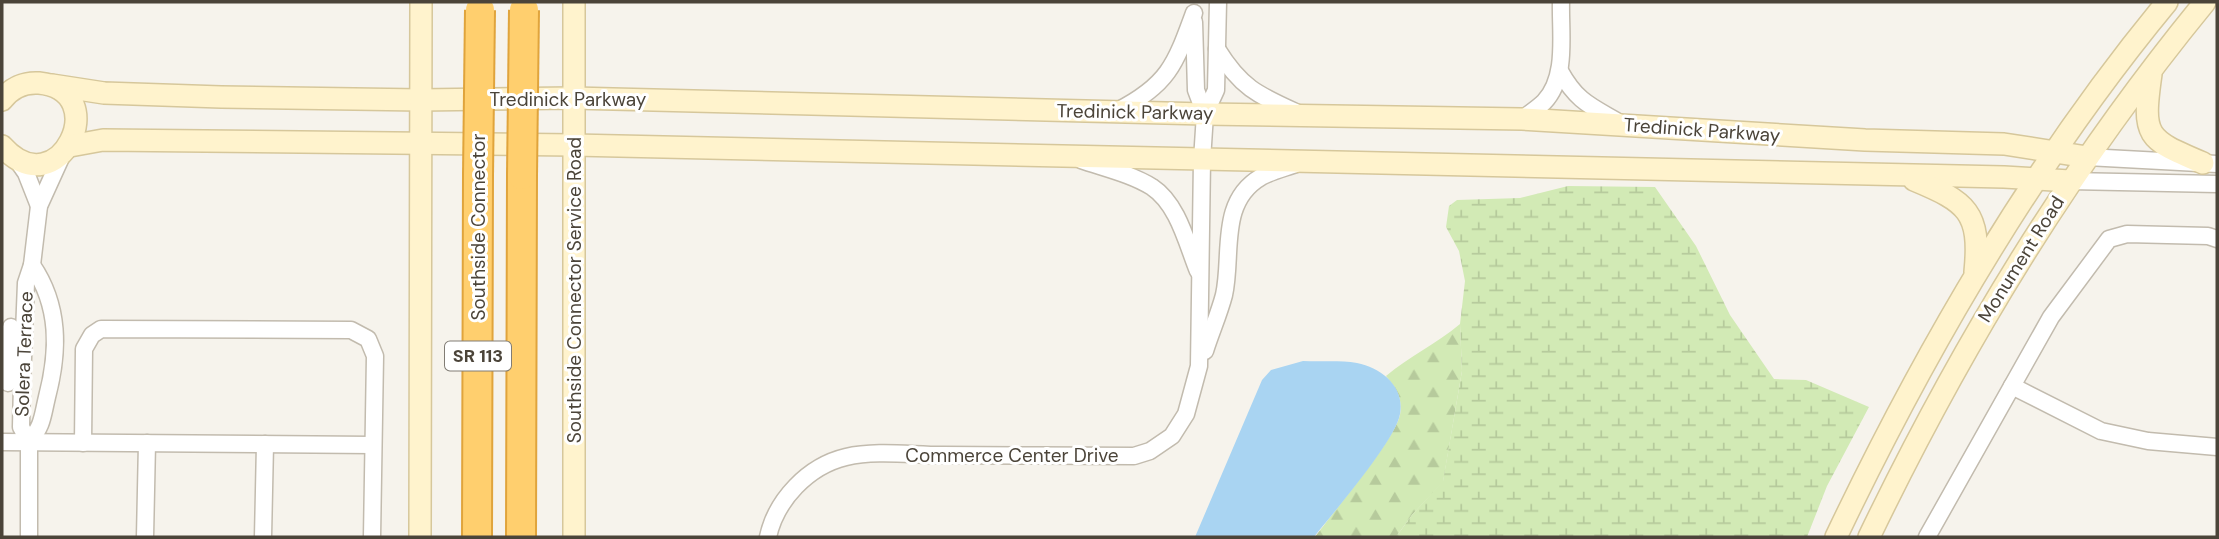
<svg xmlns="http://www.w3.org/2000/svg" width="2219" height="539" font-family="'DM Sans',sans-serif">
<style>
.forest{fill:url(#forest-firs)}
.wetland{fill:url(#wetland-marsh)}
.water{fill:#a9d4f2}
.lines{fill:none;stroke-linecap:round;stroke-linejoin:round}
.street-casing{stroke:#c2bbae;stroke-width:19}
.secondary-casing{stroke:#d6c79b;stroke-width:24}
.highway-casing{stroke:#e0a43c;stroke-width:32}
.street{stroke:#fff;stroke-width:16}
.secondary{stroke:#fff3cd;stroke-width:21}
.highway{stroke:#ffcf6e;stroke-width:28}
.highway-bridge-casing{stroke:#e0a43c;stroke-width:32;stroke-linecap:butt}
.highway-bridge{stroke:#ffcf6e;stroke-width:28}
.labels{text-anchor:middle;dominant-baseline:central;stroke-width:6;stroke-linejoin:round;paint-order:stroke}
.shield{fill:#fff;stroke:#817c74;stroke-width:2}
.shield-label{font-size:18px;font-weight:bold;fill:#4b4439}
.street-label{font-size:19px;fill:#4b4439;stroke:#fff}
</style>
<defs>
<pattern id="forest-firs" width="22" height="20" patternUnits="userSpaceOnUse" patternTransform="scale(1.75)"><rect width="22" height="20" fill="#d2eab5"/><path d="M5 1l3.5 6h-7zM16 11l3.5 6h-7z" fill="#b6ca9c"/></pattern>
<pattern id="wetland-marsh" width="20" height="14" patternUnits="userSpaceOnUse" patternTransform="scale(1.75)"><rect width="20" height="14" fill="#d2eab5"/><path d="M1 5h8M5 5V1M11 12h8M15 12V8" fill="none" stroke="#b6ca9c"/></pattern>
</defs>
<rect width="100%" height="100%" fill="#f6f3ec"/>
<path class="forest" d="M1460,324l2,47 -19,111 -31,33 -16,22h-81c18,-25 79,-96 85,-122 3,-17 -4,-27 -14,-39 24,-20 50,-32 74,-52z"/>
<polygon class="wetland" points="1568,186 1655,187 1696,246 1730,315 1774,379 1806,380 1869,407 1827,486 1807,537 1396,537 1412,515 1443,481 1462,371 1460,324 1465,281 1459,251 1446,227 1449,206 1457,200 1520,198"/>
<path class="water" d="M1303,361c18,1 37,-1 54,2 25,5 48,24 43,51 -4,26 -67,99 -86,123h-119l67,-157 9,-10z"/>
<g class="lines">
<defs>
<g id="street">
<polyline points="1194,22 1196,90 1205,114"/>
<path d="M1217,49c24,39 41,46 81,64"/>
<path d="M1560,71c17,31 31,35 60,52"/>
<path d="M1117,111c51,-26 58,-46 77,-98"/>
<path d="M1522,119c7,-5 16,-11 22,-17 24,-25 16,-69 17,-100"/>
<polyline points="2087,157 2217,164"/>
<polyline points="17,160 26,173 39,206"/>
<path d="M1081,160c23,8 50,14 71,27 26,17 35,57 46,84"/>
<polyline points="2070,181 2217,184"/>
<path d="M32,265c28,41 27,86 15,132 -5,21 -4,28 -18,45l-8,-15 1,-44 4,-100z"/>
<polyline points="32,265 39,206 64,151"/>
<path d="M1205,351c6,-19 14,-37 19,-56 9,-40 -6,-93 37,-118 11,-6 24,-9 35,-13"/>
<polyline points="8,383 11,327"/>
<polyline points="2012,386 2101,431 2148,441 2217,447"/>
<polyline points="2,442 373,445"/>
<polyline points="83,443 84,349 92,335 101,329 351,330 368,339 375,356 372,537"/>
<polyline points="29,537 29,442"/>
<polyline points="145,537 147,443"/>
<polyline points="263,537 265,444"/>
<path d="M768,537c8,-37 40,-71 78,-80 30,-7 65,-2 96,-2 64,0 128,1 192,1l16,-5 22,-15 14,-22 13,-48 3,-206 3,-46 11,-24 2,-88"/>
<polyline points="1927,537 2051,317 2109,239 2127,234 2208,236 2217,239"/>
</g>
<g id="secondary">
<path d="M2151,74c-9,63 -5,65 52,89"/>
<polyline points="52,85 104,93 221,97 421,100 573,98 1205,114 1522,119 1865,140 2004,144 2087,157"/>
<path d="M2,100c9,-12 22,-18 37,-17 76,7 20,127 -37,63"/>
<polyline points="70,146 103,140 574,145 2004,177 2070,181"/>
<path d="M1914,180c53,22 67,32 61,92"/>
<polyline points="420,537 421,2"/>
<polyline points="574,537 574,2"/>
<path d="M1836,537c90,-189 197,-373 331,-535"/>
<path d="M1869,537c93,-193 200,-369 336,-535"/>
</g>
<g id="highway">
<polyline points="477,537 478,175"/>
<polyline points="521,537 522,175"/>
</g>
</defs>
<use href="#street" class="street-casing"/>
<use href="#secondary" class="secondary-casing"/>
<use href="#highway" class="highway-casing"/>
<use href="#street" class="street"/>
<use href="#secondary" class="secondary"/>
<use href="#highway" class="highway"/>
<defs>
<g id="highway-bridge">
<polyline points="478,175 480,10"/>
<polyline points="522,175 524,10"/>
</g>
</defs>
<use href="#highway-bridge" class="highway-bridge-casing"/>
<use href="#highway-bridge" class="highway-bridge"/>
</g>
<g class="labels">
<rect class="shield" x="445" y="341.5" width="66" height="29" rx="5"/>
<g class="shield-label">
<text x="478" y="356">SR 113</text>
</g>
<g class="street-label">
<text x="568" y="99">Tredinick Parkway</text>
<text transform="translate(1135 112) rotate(1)">Tredinick Parkway</text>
<text transform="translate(1702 130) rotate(4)">Tredinick Parkway</text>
<text transform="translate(478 227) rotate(-90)">Southside Connector</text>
<text transform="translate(2021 259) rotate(-58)">Monument Road</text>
<text transform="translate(574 290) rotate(-90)">Southside Connector Service Road</text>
<text transform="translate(24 354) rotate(-88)">Solera Terrace</text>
<text x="1012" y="455">Commerce Center Drive</text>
</g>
</g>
<rect width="2219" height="539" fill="none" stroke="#4b4439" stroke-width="7"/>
</svg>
